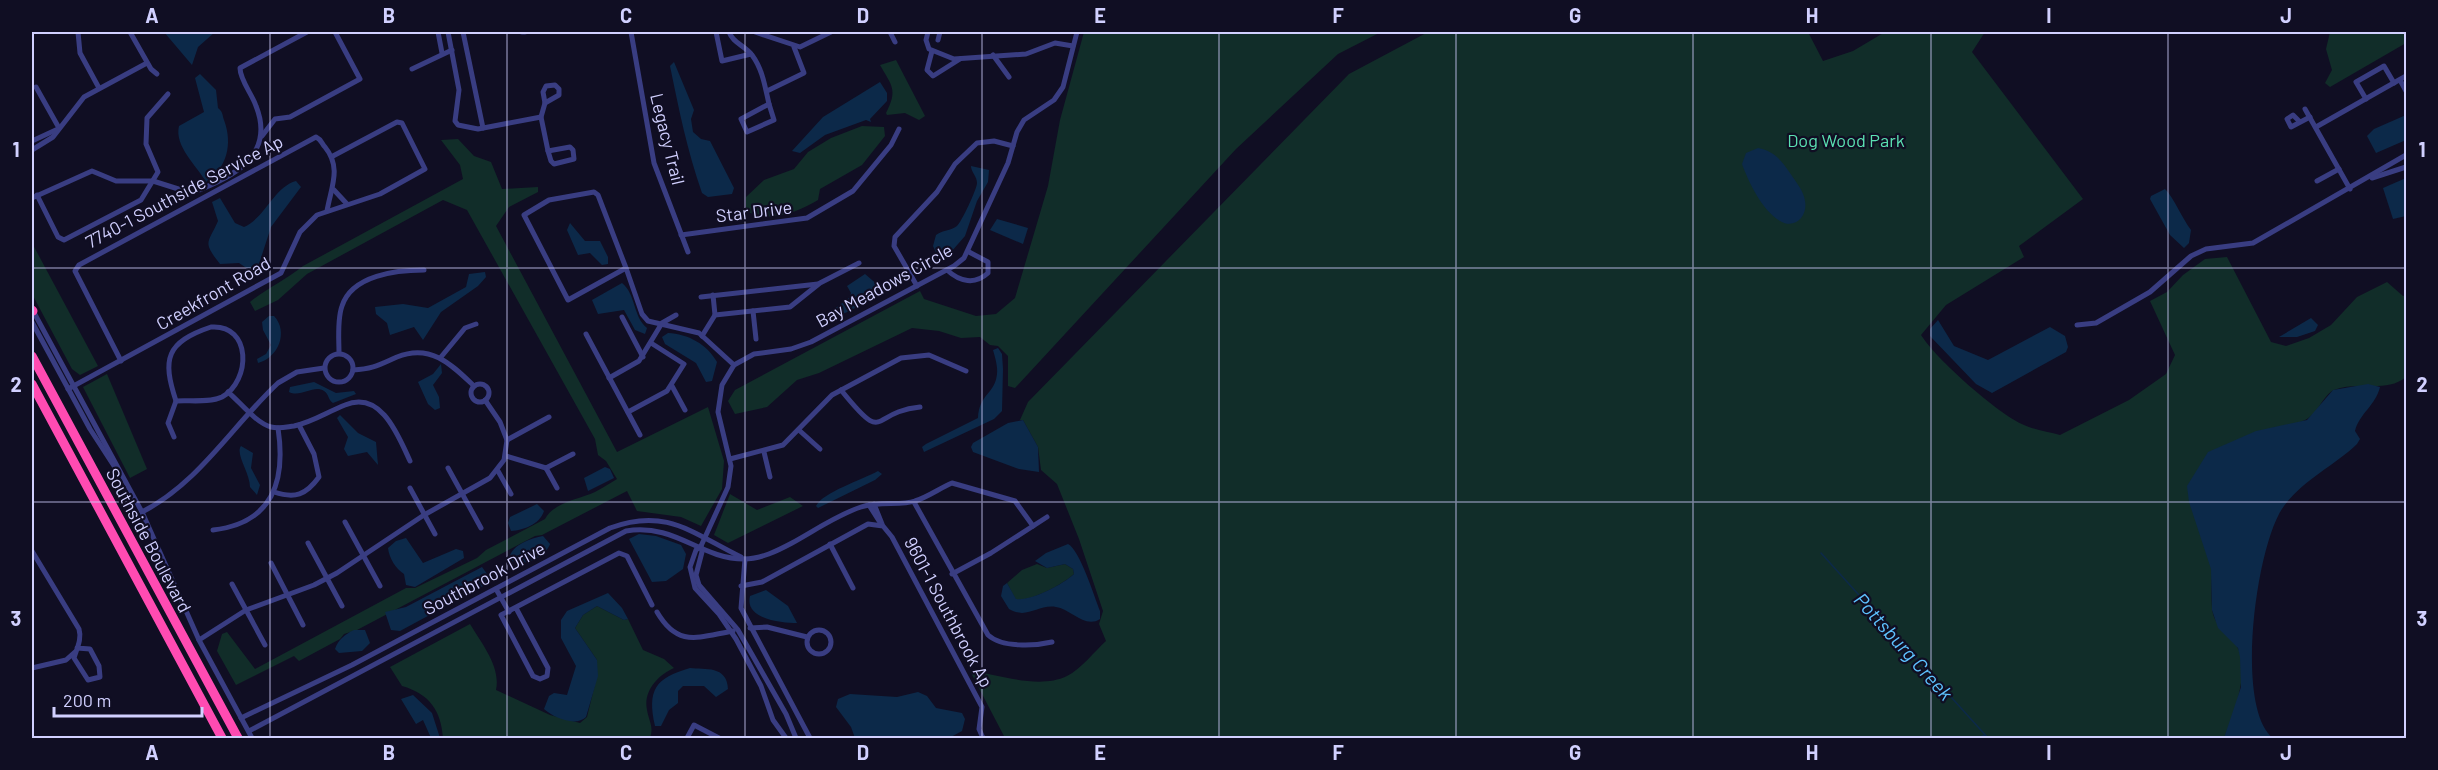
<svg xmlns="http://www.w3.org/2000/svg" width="2438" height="770" font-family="Barlow,sans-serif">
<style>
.green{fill:#112d29}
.water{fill:#0c2949}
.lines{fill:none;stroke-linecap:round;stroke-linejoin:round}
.stream{stroke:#0c2949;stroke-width:1.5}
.street{stroke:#393d82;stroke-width:5}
.highway{stroke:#ff4bb2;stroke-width:9}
.grid{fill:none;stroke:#d1d0ff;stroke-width:1.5;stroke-opacity:0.55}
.labels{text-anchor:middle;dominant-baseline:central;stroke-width:4.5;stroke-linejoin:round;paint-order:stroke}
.street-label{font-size:18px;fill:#d1d0ff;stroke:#100e23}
.park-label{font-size:18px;fill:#5be0b2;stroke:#100e23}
.water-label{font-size:20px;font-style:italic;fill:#5ec3ff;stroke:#100e23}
.neatline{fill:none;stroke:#d1d0ff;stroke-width:2}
.grid-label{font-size:20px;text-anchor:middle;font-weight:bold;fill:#d1d0ff}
</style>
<rect width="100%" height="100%" fill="#100e23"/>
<g class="green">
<polygon points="1084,32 1381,32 1338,54 1236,149 1015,388 1008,386 1008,356 998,346 990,345 980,337 961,338 939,331 912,328 819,373 797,380 767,407 735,414 728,401 735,390 920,291 924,299 976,316 996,314 1015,298 1048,186 1060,120"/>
<path d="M1428,32h380l15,29 30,-10 32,-19h100l-13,20 111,147 -64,47 5,11 -78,48 -25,30c15,24 77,79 103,90 11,5 25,7 36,10l69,-35 37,-26 9,-19 -25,-54 17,-9 16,-17 22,-16 22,-2 44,85 15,4 23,-8 22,-13 26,-28 30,-15 16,14 3,-1v82c-21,17 -48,3 -72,13 -11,5 -16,24 -29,30 -20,10 -45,9 -67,20 -11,55 -30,112 -26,168 2,19 15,23 24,37 16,23 -3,71 -12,93h-1219l-35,-67c29,3 68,19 97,5 14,-7 28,-25 39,-35l-7,-17 4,-13 -24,-72 -22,-55 -16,-14 -3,-23 -15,-27h-3l8,-18 321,-328z"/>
<polygon points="2330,32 2406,32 2406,43 2330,87 2325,83 2332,70 2326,49"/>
<path d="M896,60l29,56 -6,4 -14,-7 -18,2 -1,-2c12,-23 6,-27 -6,-48z"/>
<path d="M862,126l22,1 1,9 -23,29 -42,24 -2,11c-22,13 -47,23 -72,11v-14l18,-17 30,-11 14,-17 23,-14z"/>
<path d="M458,139l16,17 17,6 11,27 36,-2v5l-29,15 -13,19 121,226 91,-45 16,54 -2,28 -21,37 -20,-9 -44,-6 -10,-20 -85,44 -7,1 -178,94 -13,4 -4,5 -41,22 -5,-5 -58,29 -19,-34 5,-17 5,-2 28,37 151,-81h9l62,-30 9,-8 59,-31c9,-17 35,-20 50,-27 8,-4 15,-9 22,-13l-11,-18 -8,-6 -3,-16 -128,-229 -24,-10 -136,74 -29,26 -23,11 -5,-9c17,-14 36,-22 53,-36l160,-87 -3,-14 -19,-25z"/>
<polygon points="32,243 98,366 80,375 72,369 32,294"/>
<polygon points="107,374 147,469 130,478 83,387"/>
<polygon points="730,494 757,510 790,497 803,506 728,543 714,535"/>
<path d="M1037,564l10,4 18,-4 8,5 1,5c-12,11 -43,27 -58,26l-9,-17 15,-13z"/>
<path d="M597,606l27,14 4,-1 15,31 21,9 10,9c-16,7 -31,23 -27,42 2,12 7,16 3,28h-207c-2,-27 -13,-44 -41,-52l-12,-19 80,-43c12,20 31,43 26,66l54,25 30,8 7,-6 10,-41v-16l-22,-32 8,-13z"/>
</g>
<g class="water">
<polygon points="164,32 215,32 198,47 192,65"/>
<path d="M674,62l20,48 -3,9 2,13 8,7 9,2 24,47 -2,6 -24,3 -6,-4c-15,-43 -23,-83 -32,-127z"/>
<path d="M200,74l16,16 2,18c5,4 4,6 6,12 9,24 3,48 -18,62 -9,-16 -32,-36 -27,-56l25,-14 -9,-34z"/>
<polygon points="880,82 887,93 887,101 870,119 871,122 866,120 825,135 800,153 792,151 823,117"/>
<polygon points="2406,115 2406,140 2376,153 2367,136 2374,129"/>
<path d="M1758,148c16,3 23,12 32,25 5,8 14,18 15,28 3,15 -10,29 -25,20 -18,-11 -31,-38 -38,-57l4,-11z"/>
<path d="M971,166l18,4 -1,12 -11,19 -12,35 -21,24 -5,-1 -6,-13 3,-11c6,-5 15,-4 21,-9 4,-3 20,-37 20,-43 0,-7 -6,-11 -6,-17z"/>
<polygon points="2406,178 2406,216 2393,219 2383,188"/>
<path d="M296,181l5,6 -30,40 -12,37 -11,5 -9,-6 -19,1c-18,-23 -12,-20 -2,-43l-6,-19 8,-4 15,25 9,4c21,-9 30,-40 52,-46z"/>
<path d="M2165,189c9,9 17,29 26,41l-2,13 -5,5 -14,-13 -20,-36 1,-3z"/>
<polygon points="997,219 1028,228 1023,244 990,230"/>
<polygon points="570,223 585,241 600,241 608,257 608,264 602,265 590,253 578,255 567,230"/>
<polygon points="485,272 486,277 478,286 441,312 423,340 414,327 390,335 387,323 376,314 375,307 403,304 428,308 466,287 469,274"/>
<polygon points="865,274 879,286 877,294 850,311 819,323 818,321 849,298 851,293 847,286"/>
<path d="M622,283c14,11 11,34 25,45l-2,6 -10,-4 -11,-20 -26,4 -6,-14z"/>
<path d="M269,316h5c15,16 4,42 -16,47l-1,-4 9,-5 5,-9 -8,-15 -1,-8z"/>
<polygon points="2311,318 2318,325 2315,331 2297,337 2279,337"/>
<polygon points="1938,320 1954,346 1988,360 2050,327 2065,336 2068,347 2066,352 1992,393 1976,384 1930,336 1930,329"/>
<path d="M668,333c20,1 39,11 49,29l-5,19 -6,1 -10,-19 -31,-19 -3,-7z"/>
<path d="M998,348l4,6 1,15 -1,42 -8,8 -70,33 -2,-5 4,-3 52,-26c1,-24 17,-24 19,-44 1,-7 -2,-17 -4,-24z"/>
<polygon points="441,364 442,373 433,385 439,397 440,408 435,410 428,404 418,382 433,374"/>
<path d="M314,382l22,11 18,-2 2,3 -23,9c-5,-3 -4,-9 -9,-12 -10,-7 -23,7 -35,1l1,-5z"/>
<path d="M2368,384l12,3c-4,18 -21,27 -25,44l5,8 -3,5c-23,22 -54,36 -73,62 -28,37 -50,202 -11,232h-49l17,-51 -1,-30 -2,-9 -20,-20 -6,-18 -1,-41 -22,-67 -2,-16 21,-34 48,-21 51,-11 26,-30z"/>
<polygon points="340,415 358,433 376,442 378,465 367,452 348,456 344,449 348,437 337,418"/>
<polygon points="1023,420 1038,447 1039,472 1019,469 973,452 971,447 973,443 1008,423"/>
<path d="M241,446l12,7 -2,15 9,17 -3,10 -7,-8c0,-14 -15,-33 -9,-41z"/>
<polygon points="605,467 610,469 614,478 588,491 584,478"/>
<path d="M878,471l4,3 -7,6 -57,28 -2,-2c7,-14 46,-26 62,-35z"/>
<path d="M537,504l7,7c-4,13 -20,19 -33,20l-3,-8 2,-6z"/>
<polygon points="639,534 656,536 681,545 686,554 683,569 666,581 652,582 629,539"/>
<path d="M543,536l7,8c-5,14 -29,25 -41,15 2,-14 22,-21 34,-23z"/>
<path d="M406,538l17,25 33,-14 7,2 1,7 -49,29 -9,-2 -2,-11c-8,-5 -15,-16 -16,-26l8,-7z"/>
<path d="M1068,544c12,6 26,52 32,67v8c-15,10 -29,-10 -44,-12 -18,-3 -29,13 -47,2l-8,-13 2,-10 4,-3 9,16c15,2 46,-14 58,-25l-1,-5 -8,-5 -18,4 -12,-7 11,-8z"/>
<polygon points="482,567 490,578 487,584 400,631 391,630 385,612 406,607"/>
<path d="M766,590l22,16 9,17c-15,0 -53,-4 -47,-27z"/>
<path d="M608,593l14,15 6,11 -4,1 -27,-14 -14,9 -8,13 22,32 1,16 -12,41c-10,10 -32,1 -42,-8l5,-13 5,-3 13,2 9,-29 -15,-28v-18l6,-9z"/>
<path d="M354,630h11l5,13 -8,8 -23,2 -4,-4c3,-9 10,-15 19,-19z"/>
<path d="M690,668c15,2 37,-3 38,21l-12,8 -12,-11h-21l-5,5v12l-9,7 -8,16h-6c-8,-36 0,-48 35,-58z"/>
<polygon points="918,692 927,696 936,708 962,713 965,719 962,731 949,738 855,738 851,727 836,707 838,699 850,694 897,697"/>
<polygon points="413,695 432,713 440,738 431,738 423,720 416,724 401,699"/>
</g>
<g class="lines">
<g class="stream">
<polyline points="1821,553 1988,738"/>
<polyline points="1978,738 1985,735"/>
</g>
<g class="street">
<polyline points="78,32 80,53 99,88"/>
<polyline points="130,32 151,69 157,74"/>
<polyline points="438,32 442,53"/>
<polyline points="448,32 459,90 455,121 458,125 478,129 541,117"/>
<polyline points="463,32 483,128"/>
<polyline points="522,32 525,32"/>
<polyline points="631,32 654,163 688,252"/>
<polyline points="716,32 722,61 751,54"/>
<path d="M729,32c4,11 15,13 23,23 11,15 13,32 17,49"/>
<polyline points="755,32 800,47 831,32"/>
<polyline points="890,32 895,42"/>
<polyline points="928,32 926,40 929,49 954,59 1026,54 1055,43 1073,46"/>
<polyline points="938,40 940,32"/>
<polyline points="932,51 927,70 933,76 960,59"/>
<polyline points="993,55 1009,77"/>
<polyline points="412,69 452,50"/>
<polyline points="2400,80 2406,91"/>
<polygon points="555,85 559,89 559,95 545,103 543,92 546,86"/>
<polyline points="36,87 59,128"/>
<polyline points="767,91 804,73 794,47"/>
<polyline points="2366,99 2356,82 2384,66 2394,83"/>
<polyline points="545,103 541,117 548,151"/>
<polygon points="769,104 774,120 747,132 741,119"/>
<polyline points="2305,109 2350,189"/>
<polyline points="2300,122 2293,115 2287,119 2291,127 2310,117"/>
<polyline points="2316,127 2406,76"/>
<polyline points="262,136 275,119 290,117 360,79 335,32"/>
<polyline points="32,141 58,129"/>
<polygon points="570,147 573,150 574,159 554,164 551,161 548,151"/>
<polyline points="32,150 53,137 84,97 147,63"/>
<polyline points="2372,178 2406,167"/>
<polyline points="2317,181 2339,169"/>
<polyline points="334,190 347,204"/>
<polygon points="594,192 598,195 626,268 568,300 524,215 549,200"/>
<polyline points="37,195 58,237 64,240 141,200 158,172 146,144 147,118 168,94"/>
<path d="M32,198l60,-27 24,10h37l38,12c41,-15 85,-37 65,-87 -4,-12 -16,-26 -16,-38l67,-36"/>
<polyline points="681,235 807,218 853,191 891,145 899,129"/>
<polyline points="626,268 642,314 648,321 699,333 734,365"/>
<path d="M947,270c13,12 28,15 41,3v-11l-19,-10"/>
<polyline points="917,286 894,246 895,237 937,192 955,164 977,143 994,141 1013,146"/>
<polyline points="713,295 715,315"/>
<polyline points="701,297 818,284"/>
<polyline points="32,309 142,512 199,640 252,738"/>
<polyline points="753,311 756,339"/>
<polyline points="622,317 643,357"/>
<polyline points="32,322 90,429 114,466"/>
<polyline points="2077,325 2096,323 2150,292 2191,256 2206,249 2253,243 2406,155"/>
<path d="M211,327c41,-3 40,54 11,70 -12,6 -33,3 -46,4 -14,-42 -10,-59 35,-74z"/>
<polyline points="586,334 640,435"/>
<polyline points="702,336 715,315 790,307 820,283 859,263"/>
<path d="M339,353c0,-14 -2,-33 3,-47 10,-31 55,-36 82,-36"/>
<circle cx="339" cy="368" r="14"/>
<polyline points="441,357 465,328 476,324"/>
<path d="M121,361l-46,-90 4,-6 237,-128c6,3 5,6 9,10 17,21 6,40 2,64"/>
<path d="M353,370c20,-1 26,-5 44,-13 34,-14 55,8 77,29"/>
<polyline points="609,378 639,361 662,323 676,315"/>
<circle cx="480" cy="393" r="9"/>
<polyline points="672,386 685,410"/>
<polyline points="68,389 281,273 300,232 317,215 380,194 425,169 402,123 397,122 333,156"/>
<path d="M841,390c46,57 28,22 79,17"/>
<path d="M228,392c12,10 28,31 43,35 8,2 15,0 23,-1 19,-4 33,-14 51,-21 36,-15 53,30 65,56"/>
<polyline points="628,412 667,391 684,364 651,343"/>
<polyline points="800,431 820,449"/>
<polyline points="174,437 168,423 176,401"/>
<polyline points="507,440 549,417"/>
<polyline points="764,452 770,477"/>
<polyline points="506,456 546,468"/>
<polyline points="730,459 783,445 832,395 901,358 929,355 966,371"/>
<polyline points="448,468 481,528"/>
<polyline points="546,468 573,454"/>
<polyline points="546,468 557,488"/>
<polyline points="498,471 511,494"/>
<polyline points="410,488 435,534"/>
<path d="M274,492c21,7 32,3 45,-15l-5,-23 -15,-29"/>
<path d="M914,502l74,133c14,13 47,11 64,7"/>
<polyline points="874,504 882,524"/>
<polyline points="869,505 881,524"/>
<path d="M142,512c57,-29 90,-86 136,-129l19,-11 27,-4"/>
<polyline points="345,522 380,586"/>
<path d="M213,530c60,-7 73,-49 65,-102"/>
<polyline points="308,543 342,606"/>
<polyline points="830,544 853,588"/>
<polyline points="701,546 702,552 696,575 699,585 738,630 786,714 796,738"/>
<path d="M32,551l47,78c3,10 -2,19 -5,29l14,22 12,-3 -1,-11 -9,-17 -13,-1"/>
<polyline points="745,559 741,608 810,738"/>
<polyline points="271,563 303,625"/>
<polyline points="952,574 991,553 1047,517"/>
<polyline points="232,584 265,645"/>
<polyline points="741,586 762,582 868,524 883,526 892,537 982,707 979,729 983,738"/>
<polyline points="496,589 509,612"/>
<polyline points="516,608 548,668 547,676 540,679 533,676 501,615 619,553 627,556 652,605"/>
<path d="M657,612c21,36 41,25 76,19"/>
<polyline points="750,628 767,627 807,637"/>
<circle cx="819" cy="642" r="12"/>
<polyline points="199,640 246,610 314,585 337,573 424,515 490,478 504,460 507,440 500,422 485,400"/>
<polyline points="32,668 66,660 75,652"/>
<path d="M241,718l111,-53 258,-137c56,-21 82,5 131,29"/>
<path d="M249,731l377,-200c50,-8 74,28 118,28 17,0 33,-8 48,-16 22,-12 45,-28 69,-36 19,-6 40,-1 54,-6 13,-4 25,-13 37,-18l63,18 18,25"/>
<polyline points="687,738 694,725 719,738"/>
<polyline points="786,738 773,720 761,686 736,639 719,614 695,588 690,567 696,550 701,546 728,487 731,466 718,412 722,385 734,365 754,354 791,349 811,342 954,266 964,258 1008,163 1017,132 1024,120 1054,100 1063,87 1077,32"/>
</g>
<g class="highway">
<polyline points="32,310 33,311"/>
<polyline points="32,356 238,738"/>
<polyline points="32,384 222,738"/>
</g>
</g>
<path class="grid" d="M270,32v706M507,32v706M745,32v706M982,32v706M1219,32v706M1456,32v706M1693,32v706M1931,32v706M2168,32v706M32,268h2374M32,502h2374"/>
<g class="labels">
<g class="street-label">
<text transform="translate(668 139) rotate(76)">Legacy Trail</text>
<text transform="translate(184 191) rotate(-28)">7740-1 Southside Service Ap</text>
<text transform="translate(754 211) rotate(-7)">Star Drive</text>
<text transform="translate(884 285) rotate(-29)">Bay Meadows Circle</text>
<text transform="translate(213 293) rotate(-30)">Creekfront Road</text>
<text transform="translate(149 540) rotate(62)">Southside Boulevard</text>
<text transform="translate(484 578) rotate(-28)">Southbrook Drive</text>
<text transform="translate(949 612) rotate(62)">9601-1 Southbrook Ap</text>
</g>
<g class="park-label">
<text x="1846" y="140">Dog Wood Park</text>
</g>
<g class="water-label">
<text transform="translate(1904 646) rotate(48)">Pottsburg Creek</text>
</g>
</g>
<rect width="2438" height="770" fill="none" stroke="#100e23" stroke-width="66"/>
<path d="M54 707v9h148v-9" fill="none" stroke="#d1d0ff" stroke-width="3"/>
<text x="63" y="707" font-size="18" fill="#d1d0ff" stroke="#100e23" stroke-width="4.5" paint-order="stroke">200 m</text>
<rect x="33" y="33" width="2372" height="704" class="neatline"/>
<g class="grid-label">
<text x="152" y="23">A</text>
<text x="389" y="23">B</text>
<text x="626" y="23">C</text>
<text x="863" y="23">D</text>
<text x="1100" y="23">E</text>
<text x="1338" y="23">F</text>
<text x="1575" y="23">G</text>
<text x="1812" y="23">H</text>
<text x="2049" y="23">I</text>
<text x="2286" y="23">J</text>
<text x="16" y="157">1</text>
<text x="2422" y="157">1</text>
<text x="16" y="392">2</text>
<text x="2422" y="392">2</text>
<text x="16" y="626">3</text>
<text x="2422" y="626">3</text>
<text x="152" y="760">A</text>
<text x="389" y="760">B</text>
<text x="626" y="760">C</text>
<text x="863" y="760">D</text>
<text x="1100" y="760">E</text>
<text x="1338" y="760">F</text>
<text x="1575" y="760">G</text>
<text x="1812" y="760">H</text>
<text x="2049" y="760">I</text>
<text x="2286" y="760">J</text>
</g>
</svg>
